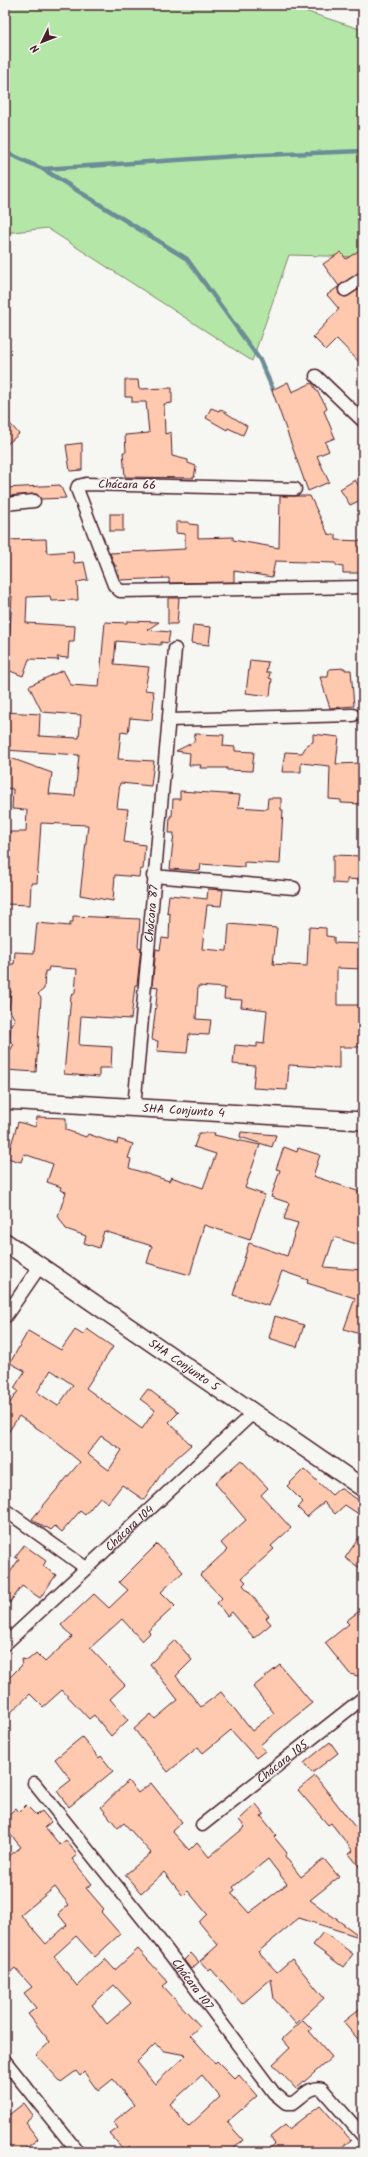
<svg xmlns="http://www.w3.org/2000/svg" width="368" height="2157" font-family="Kalam,sans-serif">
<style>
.green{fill:#b4e7a7;stroke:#7f8369}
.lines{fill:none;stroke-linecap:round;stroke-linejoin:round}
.stream{stroke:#6d8d96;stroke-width:4.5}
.building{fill:#fec9af;stroke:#4a1f2b;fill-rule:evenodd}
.street-casing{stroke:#4a1f2b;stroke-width:15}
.secondary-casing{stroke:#4a1f2b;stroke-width:20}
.street{stroke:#f6f6f2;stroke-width:12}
.secondary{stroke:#f6f6f2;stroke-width:17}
.labels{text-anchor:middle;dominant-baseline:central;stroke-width:3;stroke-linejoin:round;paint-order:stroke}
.street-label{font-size:12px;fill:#4a1f2b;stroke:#f6f6f2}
</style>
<rect width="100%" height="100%" fill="#f6f6f2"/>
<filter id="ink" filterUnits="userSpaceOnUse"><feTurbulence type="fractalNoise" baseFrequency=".025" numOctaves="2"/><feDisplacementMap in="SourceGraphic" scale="8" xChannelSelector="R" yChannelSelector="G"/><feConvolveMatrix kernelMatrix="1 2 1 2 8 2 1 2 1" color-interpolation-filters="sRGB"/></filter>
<g filter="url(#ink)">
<polygon class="green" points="5,5 286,5 363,30 363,257 289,255 252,361 47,228 5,233"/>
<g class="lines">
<g class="stream">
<polyline points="5,152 43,169 237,156 363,151"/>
<polyline points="43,169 187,259 260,360 275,394"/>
</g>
</g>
<g class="building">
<polygon points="363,248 363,271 339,286 323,264 341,252 346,259"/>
<polygon points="338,287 339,294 345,297 363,287 363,366 337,339 326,350 313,337 339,309 327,295"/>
<polygon points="125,380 138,380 139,389 172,388 172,403 164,404 165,434 171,432 172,456 188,460 188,463 196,466 194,478 125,477 123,452 126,452 125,435 149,433 146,402 132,402 132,397 125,397"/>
<polygon points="288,382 292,392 312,383 325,404 327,409 324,411 335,438 325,442 329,451 317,456 329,482 308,491 272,390"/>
<polygon points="211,408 219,411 220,409 247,426 243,435 228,428 227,430 206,418"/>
<polygon points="5,418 19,434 5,446"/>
<polygon points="82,443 82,470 70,471 66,445"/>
<polygon points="355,480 359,486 363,484 363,499 350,505 340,489"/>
<polygon points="60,485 66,498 41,499 37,494 34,494 5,496 5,488"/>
<polygon points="280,496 310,496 328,534 336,535 336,540 363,541 363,573 343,573 343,567 337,566 335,563 275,561 272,577 234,571 234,582 169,583 169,578 120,580 117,566 115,566 110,553 185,549 185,534 176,533 176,522 189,522 189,524 198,525 198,538 233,537 233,540 279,548"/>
<rect x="110" y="514" width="13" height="17"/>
<polygon points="46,539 47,553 73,551 74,563 84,562 88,580 77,582 78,600 51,601 50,596 27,597 26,623 75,626 74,642 69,642 68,658 57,657 59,660 29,659 23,676 5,669 5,646 9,647 12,596 5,596 5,540"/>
<polygon points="168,598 179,598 177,624 168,624"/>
<polygon points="127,621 159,622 147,630 170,632 168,643 161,642 161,645 116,641 114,664 149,667 145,690 153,691 154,699 152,720 130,718 128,733 121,732 118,759 154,761 151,786 120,783 117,808 128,809 124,842 145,845 143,869 140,870 139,877 115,875 113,901 80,895 88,825 41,823 37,883 31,883 30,905 5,904 5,832 26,832 27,810 12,809 13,789 5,788 5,756 52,773 49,794 75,796 79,755 5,750 5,712 40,714 39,736 79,738 81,715 42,712 29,686 63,670 71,685 99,687 105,622 127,623"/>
<polygon points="193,625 211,627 209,645 191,643"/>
<polygon points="250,660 268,662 266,672 270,672 269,678 272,679 270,696 246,693"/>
<polygon points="345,668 345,670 351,670 354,706 330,708 320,677 328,677 329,669"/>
<polygon points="195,734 224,735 223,746 235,747 235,751 254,752 252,771 227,770 227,768 200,768 201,765 189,765 190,753 176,751 194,742"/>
<polygon points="313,734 339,737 336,764 363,763 363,804 341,803 341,800 329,799 330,766 301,763 301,772 282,772 285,752 302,753 307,745 313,742"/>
<polygon points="180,791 240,795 238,807 267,809 268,798 281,798 281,810 283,810 280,864 244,862 244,867 201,864 200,871 170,869 174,833 169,833 170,816 172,816 173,799 180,799"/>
<polygon points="333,855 363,856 363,880 347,879 347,884 333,883"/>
<polygon points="208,889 223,890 221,906 207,905 202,949 227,951 229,924 277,928 273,964 307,966 309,927 326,928 326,936 334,937 334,943 363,944 363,969 337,968 337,1005 363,1005 363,1047 339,1047 339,1068 289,1065 287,1090 253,1088 255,1066 233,1064 235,1045 257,1047 257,1043 264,1044 267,1010 241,1007 242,1000 224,999 225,988 198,986 196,1019 211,1020 209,1035 189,1034 187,1053 157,1051 158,1041 152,1040 158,987 152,986 156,949 160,950 162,938 169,939 170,914 167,913 169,895 207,899"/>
<polygon points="73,916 140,919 138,947 141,948 137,985 135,985 131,1019 81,1016 79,1045 112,1047 111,1068 99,1068 99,1077 64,1074 71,996 75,992 77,969 49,967 48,971 45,971 44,989 38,994 41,998 36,1072 5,1070 5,1059 14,1044 10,1041 11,1024 15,1020 9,1009 11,991 7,991 9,964 14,964 15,952 34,953 37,923 70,926 70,922 73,922"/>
<polygon points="37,1117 66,1118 66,1130 86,1137 88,1134 117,1144 118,1139 133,1144 128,1158 131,1159 129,1168 169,1181 171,1177 203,1188 216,1154 194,1147 199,1133 215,1133 214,1135 260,1145 245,1188 265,1195 250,1240 204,1225 190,1275 147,1263 152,1246 104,1231 99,1248 84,1243 86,1236 66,1229 58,1216 66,1192 60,1190 61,1187 47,1182 53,1164 24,1154 21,1162 7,1158 18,1122 36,1127"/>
<polygon points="241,1132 276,1135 272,1147 240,1137"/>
<polygon points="284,1147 297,1152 298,1148 320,1155 313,1176 363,1193 363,1246 334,1237 324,1267 363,1270 363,1335 344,1329 355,1298 307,1283 308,1280 282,1271 269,1306 233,1295 249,1243 287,1256 298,1223 284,1219 289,1203 271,1197 280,1170 276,1169"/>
<polygon points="275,1316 304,1325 297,1347 269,1338"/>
<path d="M87,1329l26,18 -27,41 56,41 13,-19 -15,-11 8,-10 31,23 -10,10 22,23 -25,22 -22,33 -22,-15 -14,18 -8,-6 -15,18 -5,-4 -18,21 -7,-6 -4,4 -5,-3 -1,1 -13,-9 48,-57 -30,-25 -31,-21 -14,21v-27l13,-19 -4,-3 11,-17 -15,-8 18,-32 33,19 14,-20 8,5zM51,1370l22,15 -15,21 -21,-14zM101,1436l21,14 -13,20 -22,-16z"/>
<polygon points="241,1460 268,1488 261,1495 291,1528 271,1546 274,1549 242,1578 246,1582 243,1585 269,1616 266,1618 271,1624 254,1638 232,1612 227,1616 217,1603 222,1598 200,1575 227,1550 221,1543 246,1520 215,1483"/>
<polygon points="304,1469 332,1495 340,1488 363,1503 363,1517 345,1505 335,1514 324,1502 307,1517 298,1508 303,1502 287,1486"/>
<polygon points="363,1532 363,1570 345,1558"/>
<polygon points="157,1544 183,1572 161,1592 175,1606 148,1631 150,1633 142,1641 122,1619 90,1648 125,1685 110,1699 128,1720 111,1736 94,1715 89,1719 62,1690 43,1707 30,1694 5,1718 5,1682 22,1665 21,1659 28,1660 36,1653 45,1662 72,1637 61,1625 94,1594 109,1608 128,1590 119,1582"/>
<polygon points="24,1545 46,1561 43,1566 56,1575 40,1598 22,1586 5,1609 5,1580 19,1559 15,1557"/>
<polygon points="358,1612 363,1618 363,1672 358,1676 350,1674 325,1643 349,1624 346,1621"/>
<polygon points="175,1640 192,1660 176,1676 201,1707 221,1692 252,1731 274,1713 253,1687 280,1665 312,1703 260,1745 265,1751 256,1758 231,1730 203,1753 198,1747 168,1772 134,1729 151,1714 155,1719 178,1700 150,1664"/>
<polygon points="82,1737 99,1758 101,1756 113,1771 69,1807 57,1791 71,1780 55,1759"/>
<polygon points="330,1742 338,1753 312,1773 304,1763"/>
<polygon points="315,1776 355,1827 363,1821 363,1871 349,1854 353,1851 331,1823 328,1825 298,1790"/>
<path d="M128,1781l10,12 13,-10 31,39 -10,9 17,19 8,-8 12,15 36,-30 -6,-7 17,-16 8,10 -3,2 15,19 -2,2 13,16 -2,3 16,21 23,-18 15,18 -29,23 47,34 -1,2 -57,-18 -41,34 19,20 15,-13 32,39 -28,26 -22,-25 -3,-20 -29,25 -31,-35 -2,2 -9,-10 18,-16 -19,-23 8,-8 -19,-23 -5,5 -19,-24 -23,21 -16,-18 26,-22 -27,-30 -6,5 -17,-21zM268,1859l19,25 -38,29 -18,-20 4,-3 -2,-3z"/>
<path d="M26,1805l10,10 6,-4 9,11 -6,5 15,18 6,-5 11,15 -5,4 20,25 -6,4 18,21 -3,3 19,22 -25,23 -19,-21 -22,20 23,30 28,-27 10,11 23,-21 30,33 -5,4 37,40 -10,9 25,28 2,-2 18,18 4,-4 18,21 -30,26 16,18 -13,12h-96l-5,-6 -5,4 -14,-16 8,-6 -5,-6 21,-17 -21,-26 -15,12 -14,-19 -4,4 -4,-5 -15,11 -25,-27 14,-13 -22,-28 8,-6 -12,-15 8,-6 -17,-19 -10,9v-118l16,-12 -16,-19v-10l11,-10 3,4zM55,1887l14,18 -11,9 9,11 -21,19 -25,-29zM114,1985l17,18 -24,21 -15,-19zM155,2044l10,7 21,4 -31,29 -18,-22zM202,2075l18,22 -32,30 -18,-23z"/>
<polygon points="323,1932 353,1954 343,1967 313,1945"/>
<polygon points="191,1953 199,1962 191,1969 184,1960"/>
<polygon points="363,2006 363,2045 343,2022"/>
<polygon points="303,2020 312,2029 309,2031 332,2057 296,2089 273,2064 290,2048 282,2039"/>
<polygon points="24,2103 33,2115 25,2122 38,2139 21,2152 14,2152 5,2141 5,2118"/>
<polygon points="320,2105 351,2140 342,2147 346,2152 265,2152 275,2144 270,2137 285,2125 289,2129"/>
</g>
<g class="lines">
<defs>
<g id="street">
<polyline points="345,290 363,278"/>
<polyline points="316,376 363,421"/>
<polyline points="295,489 86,484 78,486 77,489 114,585 120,591 363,587"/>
<polyline points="5,504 34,501"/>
<polyline points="169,720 353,715"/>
<polyline points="153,876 294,888"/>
<path id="s1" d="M134,1108l41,-459"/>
<polyline points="5,1317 40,1266"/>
<polyline points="5,1510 86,1568"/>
<path id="s2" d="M5,1644l248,-231"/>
<path id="s3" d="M34,1783l121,151 119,159 12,10h7c9,-6 18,-18 29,-14l41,47"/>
<path id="s4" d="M202,1825l161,-127"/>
<polyline points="5,2061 78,2152"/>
</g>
<g id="secondary">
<path id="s5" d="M5,1100l358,21"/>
<path id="s6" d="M5,1242l358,246"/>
</g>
</defs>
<use href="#street" class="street-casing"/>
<use href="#secondary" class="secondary-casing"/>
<use href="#street" class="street"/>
<use href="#secondary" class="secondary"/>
</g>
</g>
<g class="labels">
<g class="street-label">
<text transform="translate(127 485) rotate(1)">Chácara 66</text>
<text stroke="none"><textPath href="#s1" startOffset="195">Chácara 87</textPath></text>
<text stroke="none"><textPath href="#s5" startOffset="179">SHA Conjunto 4</textPath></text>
<text stroke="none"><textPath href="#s6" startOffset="217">SHA Conjunto 5</textPath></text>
<text stroke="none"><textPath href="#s2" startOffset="170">Chácara 104</textPath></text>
<text stroke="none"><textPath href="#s4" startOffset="102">Chácara 105</textPath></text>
<text stroke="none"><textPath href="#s3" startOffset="256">Chácara 107</textPath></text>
</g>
</g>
<rect width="368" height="2157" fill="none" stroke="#f6f6f2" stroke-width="20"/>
<rect x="10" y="10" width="348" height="2137" fill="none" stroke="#4a1f2b" stroke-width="1.5" filter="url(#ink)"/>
<g transform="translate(42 42) rotate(227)" stroke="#f6f6f2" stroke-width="3" paint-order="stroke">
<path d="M0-3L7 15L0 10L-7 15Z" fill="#4a1f2b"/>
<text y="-6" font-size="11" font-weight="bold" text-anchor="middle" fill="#4a1f2b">N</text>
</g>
</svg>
